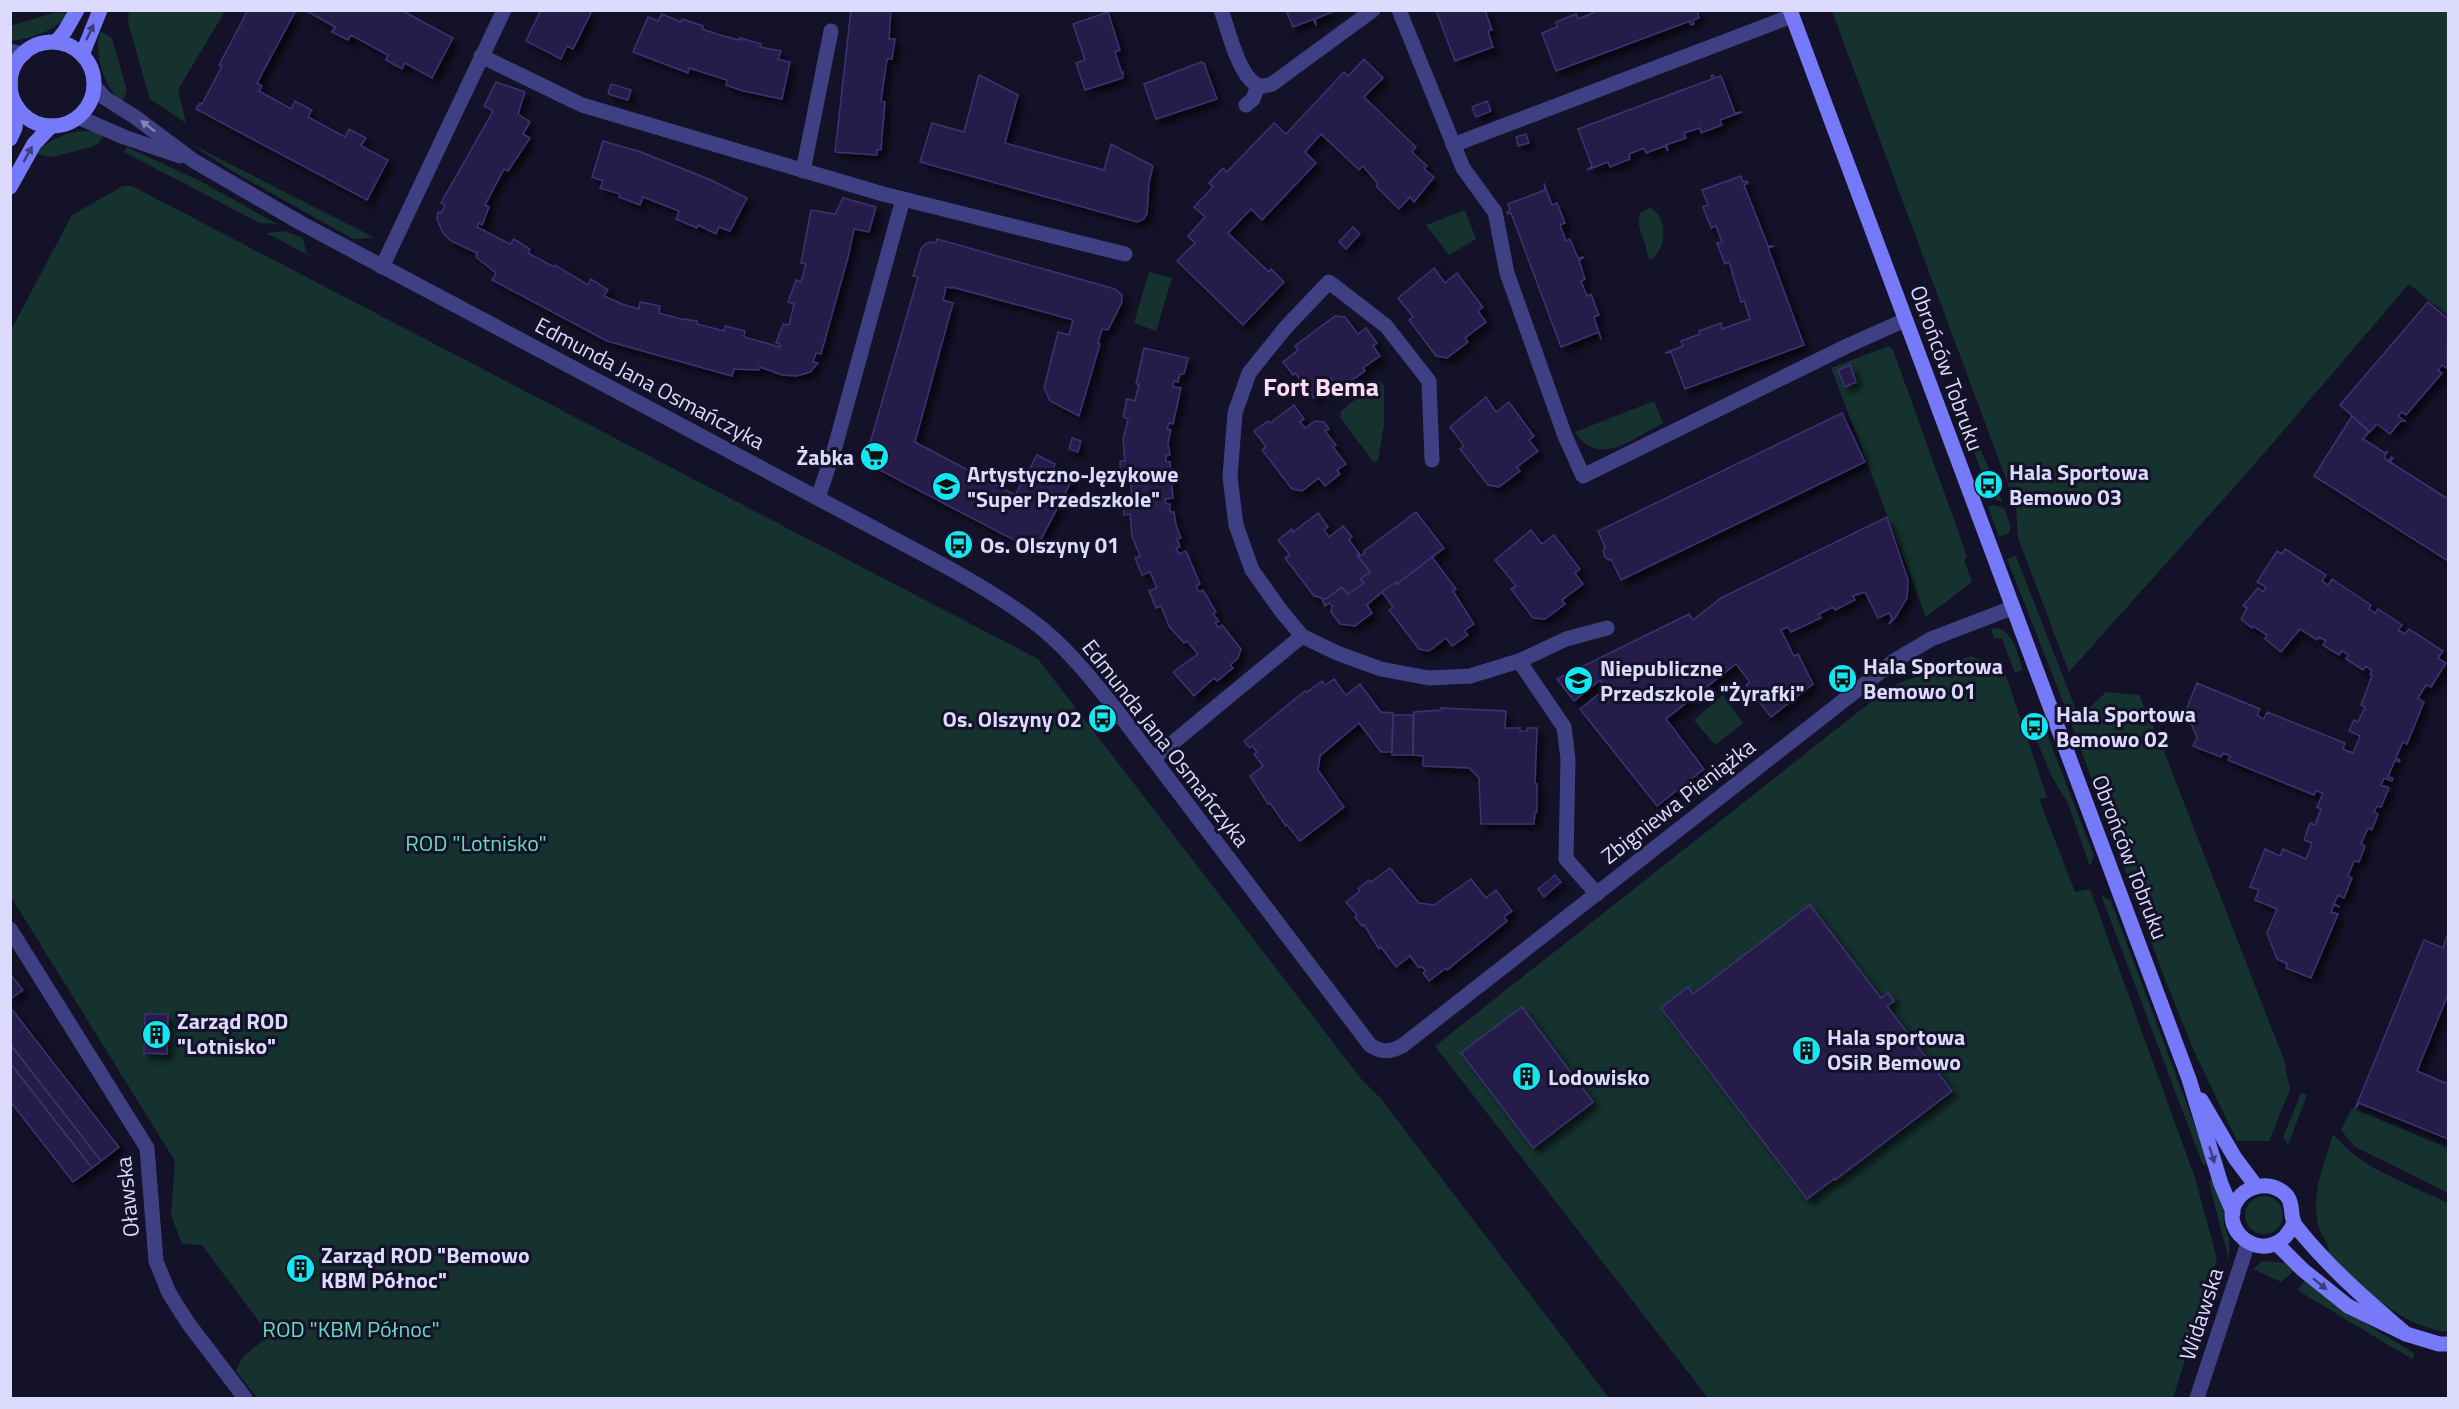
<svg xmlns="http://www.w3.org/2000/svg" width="2459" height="1409" font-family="'Titillium Web',sans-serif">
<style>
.green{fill:#15322f}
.building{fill:#251f48;stroke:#3c3273;stroke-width:1.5;filter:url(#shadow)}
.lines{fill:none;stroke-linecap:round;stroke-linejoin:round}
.street{stroke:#3f4084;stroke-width:15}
.secondary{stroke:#777af8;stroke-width:15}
.oneway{fill:#3c3c7b}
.oneway2{fill:#8686ba}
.labels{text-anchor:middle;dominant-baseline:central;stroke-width:6;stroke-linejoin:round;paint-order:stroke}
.street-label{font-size:22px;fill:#dddbfd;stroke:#141228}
.poi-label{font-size:22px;font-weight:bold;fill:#dddbfd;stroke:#141228;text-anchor:start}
.park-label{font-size:22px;fill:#69dab9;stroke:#141228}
.quarter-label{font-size:26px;font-weight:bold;fill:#fddcf3;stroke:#141228}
</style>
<defs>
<filter id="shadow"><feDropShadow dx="5.5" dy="5.5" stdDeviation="3" flood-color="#0009"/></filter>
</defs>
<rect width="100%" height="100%" fill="#141228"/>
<g class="green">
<polygon points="129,11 225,11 178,90 186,123 150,99 128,23"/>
<polygon points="1832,11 2448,11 2448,316 2409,284 2254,465 2069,672 2018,538 2016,506"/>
<path d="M57,12l11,2c-12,17 -38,25 -57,27l-1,-15z"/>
<path d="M101,31l11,7 15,53 -5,11c-17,-12 -30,-52 -21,-71z"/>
<path d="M92,131l12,3 -5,9 -8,4 -39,10 -16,-3c12,-16 37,-24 56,-23z"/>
<polygon points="191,144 375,238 353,239 232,171"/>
<polygon points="127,147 202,182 277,224 260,223 124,152"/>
<polygon points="123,186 132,186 1038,659 1362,1080 1382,1100 1609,1398 257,1398 236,1371 242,1358 269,1335 202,1245 182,1244 171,1215 175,1161 11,897 11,330 72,215"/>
<path d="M1650,208c18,8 17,40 2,51l-4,-1c0,-15 -15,-32 -7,-46z"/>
<polygon points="1465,210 1476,239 1449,255 1426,225"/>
<polygon points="285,231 303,238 306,252 318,260 266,233"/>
<polygon points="1149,272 1172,278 1156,331 1134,323"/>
<polygon points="1888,346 1893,350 1967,556 1964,560 1972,582 1926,617 1831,368"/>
<polygon points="1379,381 1384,385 1384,425 1378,460 1374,463 1340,417 1341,411"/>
<path d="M1654,401l9,22c-30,15 -64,46 -88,9z"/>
<path d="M1972,431c11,24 22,46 30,71l-9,-4 -2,-3 4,-2 -8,-20 -5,1 -12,-34z"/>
<polygon points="1993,505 2004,508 2011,527 2009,533 1999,537 1988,507"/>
<polygon points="2016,556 2078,715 2086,711 2106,692 2139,695 2158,736 2284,1060 2290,1089 2269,1141 2237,1141 2193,1049 2166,982 2067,712 2007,559"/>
<path d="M1996,628c19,5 21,25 27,42l-8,3 -13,-34 -8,-1 -3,-9z"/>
<polygon points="1971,656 2004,670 2047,797 2039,799 2075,892 2090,889 2195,1178 2217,1259 2173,1398 1708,1398 1435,1046 1891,686"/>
<polygon points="1723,695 1743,723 1715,745 1694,720"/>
<polygon points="2047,734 2094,856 2090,867 2068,803 2052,777 2036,739"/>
<polygon points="2101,895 2111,901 2209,1164 2203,1165"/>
<polygon points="2301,1093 2307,1095 2288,1145 2283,1137"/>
<polygon points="2352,1108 2448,1148 2448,1193 2355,1147 2341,1130"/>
<path d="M2333,1134c28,35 76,50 115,69v129c-52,-7 -83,-44 -119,-79 0,-11 -7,-15 -10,-26 -9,-32 5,-62 14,-93z"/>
<polygon points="2214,1178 2223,1201 2224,1225 2229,1239 2229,1261 2209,1182"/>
<circle cx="2264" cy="1215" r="19"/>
<polygon points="2263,1261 2285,1263 2295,1270 2281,1282 2253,1269"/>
<polygon points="2305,1280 2333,1303 2415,1354 2412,1359 2297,1290"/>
</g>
<g class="building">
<polygon points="248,10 296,10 257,83 262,86 259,91 291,109 295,101 312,110 308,117 345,137 349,129 366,138 361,146 388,160 367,200 196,109 200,103 202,104 222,66 219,65"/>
<polygon points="305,10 401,10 453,38 432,78 405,63 402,69 386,60 388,55 351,35 348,40 332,32 335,27"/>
<polygon points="541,10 588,10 591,13 573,49 567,46 561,59 526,41"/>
<polygon points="851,10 891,10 889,39 895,39 892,59 887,59 881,101 885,102 881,150 877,150 877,155 835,152"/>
<polygon points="1286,10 1337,10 1315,19 1316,26 1314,19 1293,27"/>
<polygon points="1436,10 1485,10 1492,30 1488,31 1493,47 1455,61"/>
<polygon points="1592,10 1697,10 1699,18 1693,20 1694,24 1691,25 1690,21 1556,71 1542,33 1557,27 1556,22 1576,14 1578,19 1593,13"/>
<polygon points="1108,12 1120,50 1115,52 1122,73 1123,72 1123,78 1085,90 1076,63 1085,60 1073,24"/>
<polygon points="662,14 681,22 682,19 703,26 702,29 720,35 739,40 740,38 761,44 760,47 781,51 778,59 790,62 782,99 743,91 726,85 727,80 689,68 688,73 633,52 648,17 658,21"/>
<polygon points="1364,59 1383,78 1364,97 1416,147 1412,152 1427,166 1424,169 1434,177 1414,202 1410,197 1399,209 1376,186 1378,184 1363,166 1359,170 1321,134 1305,152 1316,163 1262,220 1251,209 1228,233 1269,272 1271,269 1284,282 1243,325 1177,261 1195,243 1188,236 1205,217 1194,207 1213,187 1209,183 1223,168 1227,172 1274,123 1286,134 1344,72 1348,76"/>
<polygon points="1201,62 1204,63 1217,99 1156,119 1144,84"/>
<polygon points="979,75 1018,95 1005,143 1104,170 1111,144 1153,166 1149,183 1147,213 1144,219 1137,222 920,162 932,123 964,132"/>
<polygon points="1713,75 1714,78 1721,76 1735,113 1742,112 1720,120 1722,125 1701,133 1700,128 1684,133 1686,138 1666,145 1668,151 1665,146 1646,153 1644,148 1629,154 1630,159 1610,167 1608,162 1587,170 1592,166 1578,129 1712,79 1711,76"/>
<polygon points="496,82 525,92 518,114 530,122 523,134 530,138 508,171 504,169 485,205 489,207 482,225 479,223 477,227 510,244 514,239 530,249 528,253 554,267 555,265 588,285 591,279 608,290 604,296 622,304 639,309 640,302 660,306 659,313 681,319 697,321 697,324 724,331 725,326 745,331 744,337 780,347 780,344 776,343 783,324 789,325 794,304 788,302 796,280 801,282 806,264 801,263 811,210 835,214 843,198 876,207 869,232 854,229 848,257 821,354 816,353 813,362 818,363 810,372 797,376 782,375 760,367 759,370 734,369 732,376 607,341 492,280 496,273 476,257 477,253 451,241 443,233 437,219 438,212 441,213 445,205 441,203 493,111 484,106"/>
<polygon points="611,84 631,90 628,100 608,94"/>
<polygon points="1487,101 1491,111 1476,117 1472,107"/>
<polygon points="1526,134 1529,143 1518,146 1516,137"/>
<polygon points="603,141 641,152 711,180 747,198 730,231 719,227 716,234 698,225 697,228 676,219 679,211 643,197 640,205 619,197 620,194 600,188 603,181 592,177"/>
<polygon points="1741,176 1743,182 1747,181 1748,183 1744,185 1768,246 1774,246 1768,248 1804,345 1685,389 1671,352 1665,353 1683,346 1681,341 1700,334 1699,331 1721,323 1722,329 1750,319 1744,301 1741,302 1729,262 1725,264 1717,243 1722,242 1716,226 1711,228 1703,207 1708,205 1702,190"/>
<polygon points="1544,183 1552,205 1557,203 1565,223 1560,225 1566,241 1570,239 1578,258 1584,257 1579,260 1585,279 1581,281 1587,296 1591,294 1599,315 1594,317 1601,339 1599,332 1561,347 1511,213 1508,214 1507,212 1510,210 1508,204 1545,190"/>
<polygon points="1353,227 1360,234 1346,249 1339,242"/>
<polygon points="937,239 1115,289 1122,295 1122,302 1108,330 1102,329 1098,343 1100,344 1079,416 1050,401 1044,388 1058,332 1069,335 1073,320 952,287 952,288 946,287 943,300 953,303 915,442 1015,495 1037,455 1055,464 1053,470 1072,480 1035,551 874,467 869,459 870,451 868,450 918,277 913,276 921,249 924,245 929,242 936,243"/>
<polygon points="1434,268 1445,283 1457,273 1483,307 1478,311 1486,322 1465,338 1468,342 1447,358 1436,356 1409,320 1413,317 1398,298"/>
<polygon points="2428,302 2448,319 2447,367 2448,369 2442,365 2438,370 2442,373 2406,415 2402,412 2398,416 2405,421 2401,421 2390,434 2377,424 2370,432 2340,405"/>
<polygon points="1335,316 1345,317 1358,334 1366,328 1377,343 1373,346 1380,356 1363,368 1365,371 1351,381 1353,384 1347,389 1338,388 1331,378 1325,383 1328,387 1314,398 1295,373 1293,375 1283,362 1298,350 1295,346"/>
<polygon points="1144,348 1188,358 1184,374 1180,374 1178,382 1174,381 1173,387 1181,388 1173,424 1169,423 1167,429 1171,430 1168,443 1170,455 1166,456 1166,462 1170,462 1173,498 1165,499 1166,504 1170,504 1170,512 1174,512 1176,525 1181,538 1177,539 1180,547 1176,548 1179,554 1186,551 1200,584 1196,586 1199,592 1203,590 1216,612 1213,614 1219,621 1215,623 1219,628 1222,625 1241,649 1238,658 1230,665 1233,668 1217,681 1214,678 1194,696 1173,672 1198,654 1187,641 1184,643 1169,626 1161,606 1156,608 1149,591 1157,588 1150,572 1142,575 1135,558 1140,556 1132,536 1130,514 1124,515 1123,497 1132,496 1130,479 1121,479 1120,461 1125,461 1123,440 1128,419 1123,417 1127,399 1135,401 1139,384 1136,384"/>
<polygon points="1850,365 1856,382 1845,387 1838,370"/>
<polygon points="1486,397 1496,412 1509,402 1534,436 1529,440 1538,451 1517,467 1520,471 1499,487 1488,485 1460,449 1464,446 1450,427"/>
<polygon points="1294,405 1304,419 1300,422 1305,428 1315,421 1324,422 1329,429 1325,431 1336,445 1333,447 1346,464 1337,470 1340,474 1325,486 1319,478 1302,491 1292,489 1262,450 1266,447 1254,431 1268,421 1270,423"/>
<polygon points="1842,413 1865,462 1621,580 1611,559 1609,560 1605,557 1603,551 1605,547 1598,531"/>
<polygon points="2352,416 2369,432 2363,439 2385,453 2387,452 2384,458 2389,461 2391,457 2393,458 2390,462 2448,499 2448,561 2314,476"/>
<polygon points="1072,438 1081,441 1078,452 1069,449"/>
<polygon points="1416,512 1444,548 1397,584 1396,582 1382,592 1367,605 1372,613 1355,626 1340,624 1331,612 1332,606 1329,603 1325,606 1321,597 1326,599 1342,587 1348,594 1364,583 1360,579 1370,572 1357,555 1359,554 1360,556 1365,553 1364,551"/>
<polygon points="1318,513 1328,527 1324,530 1329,537 1343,526 1352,537 1349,540 1359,553 1357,555 1370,572 1360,579 1364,583 1348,594 1342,587 1326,599 1314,596 1285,558 1290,555 1278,540 1292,529 1293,532"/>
<polygon points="1887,517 1908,580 1907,598 1895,618 1889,624 1892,619 1889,613 1878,618 1865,592 1853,596 1855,600 1835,610 1833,607 1819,614 1821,618 1791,632 1788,627 1781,630 1794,656 1798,654 1813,684 1771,717 1746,685 1750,682 1736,664 1666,719 1704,769 1657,806 1580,709 1606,688 1600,680 1574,701 1557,679 1689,614 1693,620 1721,598"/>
<polygon points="1531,530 1542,544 1554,535 1580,569 1575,573 1583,584 1562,600 1565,604 1545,619 1533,618 1511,589 1516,586 1495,560"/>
<polygon points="2285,549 2326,575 2322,581 2328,585 2332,579 2371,605 2369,609 2375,613 2378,609 2402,625 2398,630 2405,634 2409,629 2443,651 2438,658 2446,663 2431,687 2426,685 2418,698 2424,702 2407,744 2403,742 2396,758 2400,760 2399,762 2395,760 2388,777 2393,778 2392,781 2384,778 2381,785 2389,788 2381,807 2377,806 2374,812 2378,814 2372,830 2368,828 2361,844 2365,846 2359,862 2354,861 2348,876 2352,878 2344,898 2338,895 2334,904 2340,907 2334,905 2331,912 2338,914 2311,978 2286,968 2287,964 2277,959 2267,933 2277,909 2255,900 2259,890 2250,887 2265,849 2280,856 2283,849 2306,859 2312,843 2304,840 2310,823 2315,825 2321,809 2317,807 2323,793 2316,791 2314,795 2228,760 2230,756 2223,753 2221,757 2193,746 2197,738 2186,710 2197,683 2260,709 2257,715 2264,719 2267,712 2345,743 2343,749 2353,753 2360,736 2349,731 2354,720 2358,722 2365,707 2361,705 2372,676 2370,674 2372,671 2366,666 2363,670 2346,659 2348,655 2342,651 2339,655 2323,645 2326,641 2319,637 2317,640 2300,629 2281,652 2265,639 2267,635 2253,626 2252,628 2241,619 2247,608 2243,606 2258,588 2263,592 2266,587 2257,582 2277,551 2282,554"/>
<polygon points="1432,557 1456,589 1453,591 1474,624 1464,631 1468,635 1452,646 1446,638 1429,651 1419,649 1389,610 1393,607 1382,592 1396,582 1397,584"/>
<polygon points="1334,679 1346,695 1360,684 1381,712 1393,713 1392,752 1381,752 1359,723 1320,756 1318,770 1344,807 1300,841 1287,825 1286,826 1270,803 1268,804 1250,776 1263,766 1254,754 1257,752 1252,746 1250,748 1244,741 1305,691 1307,692 1322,681 1325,685"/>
<polygon points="1441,708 1506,711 1505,728 1520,728 1520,731 1527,731 1527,728 1537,728 1535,784 1537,784 1537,812 1535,812 1534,824 1481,824 1479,778 1469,768 1423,766 1423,756 1413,755 1414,712 1441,710"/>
<polygon points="1393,715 1413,715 1413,755 1392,755"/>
<polygon points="1390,868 1419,903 1434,905 1471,879 1486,898 1496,890 1512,911 1504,917 1507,921 1447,970 1446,968 1429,981 1423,973 1426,971 1421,966 1419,968 1410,956 1396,967 1381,947 1379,949 1364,925 1362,926 1355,917 1357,915 1346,902 1360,891 1358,889 1369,880 1371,882"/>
<polygon points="1555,875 1561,882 1544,897 1538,889"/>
<polygon points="1810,905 1881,998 1888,993 1894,1001 1887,1006 1952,1091 1835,1180 1834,1179 1807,1199 1661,1008 1688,987 1693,994"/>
<polygon points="2448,933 2448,998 2447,997 2417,1071 2448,1084 2448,1139 2359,1103 2355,1109 2424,940 2443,948"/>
<polygon points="10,974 23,990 10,999"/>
<polygon points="10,1007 119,1147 101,1161 10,1044"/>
<polygon points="1522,1007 1593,1102 1533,1148 1461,1053"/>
<polygon points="145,1014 168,1014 167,1054 144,1053"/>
<polygon points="10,1044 101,1161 92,1168 10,1063"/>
<polygon points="10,1063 92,1168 73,1182 10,1101"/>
<polygon points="291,1264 310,1265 309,1273 290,1271"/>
</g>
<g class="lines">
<g class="street">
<path d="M1221,10c7,19 17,62 33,73 6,5 11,3 18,1l101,-74"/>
<polyline points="1399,10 1463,168 1495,212 1507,273 1565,436 1583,476 1847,346 1905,320"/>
<polyline points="10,51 24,54"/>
<polyline points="481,56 582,105 883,194 1125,254"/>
<polyline points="10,85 11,85"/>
<path d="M94,86l11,12 30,19 59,44 105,61 648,345c34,19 68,39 98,64 27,23 50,52 72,80l253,334c12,8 20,7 32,1l492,-385 37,-22 81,-31"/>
<polyline points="1246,105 1253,99 1258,85"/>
<polyline points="78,117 124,137 180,156"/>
<polyline points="1453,145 1792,16"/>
<polyline points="803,171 831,31"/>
<polyline points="382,267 504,10"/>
<polyline points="1432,460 1429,381 1386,326 1329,282 1286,327 1249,373 1235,413 1230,477 1236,525 1252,570 1282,612 1302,636 1337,653 1381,669 1429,678 1470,676 1519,661 1566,639 1607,628"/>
<polyline points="818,498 835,447 903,199"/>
<polyline points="1519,661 1564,727 1568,759 1566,859 1597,894"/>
<polyline points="1153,759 1302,636"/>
<polyline points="10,929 147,1148 156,1261 169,1293 188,1323 245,1398"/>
<polyline points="2197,1398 2248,1243"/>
</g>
<g class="secondary">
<polyline points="1790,10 2189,1079 2221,1184 2233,1212"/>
<polyline points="56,42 65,31 77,10"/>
<circle cx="52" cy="84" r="42"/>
<polyline points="82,55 100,10"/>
<polyline points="10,139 15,128 17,107"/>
<polyline points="10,187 34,144 51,126"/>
<polyline points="2201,1100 2235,1158 2256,1186"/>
<path d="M2294,1223c-22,49 -79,10 -57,-23 9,-13 27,-18 41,-11 19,10 10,23 17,36 2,3 6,7 8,10 31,37 67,68 103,99"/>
<polyline points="2277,1244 2303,1270 2348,1306 2406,1334 2439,1344 2448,1344"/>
</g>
</g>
<defs><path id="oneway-solid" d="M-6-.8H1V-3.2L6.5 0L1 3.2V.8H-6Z" transform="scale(1.5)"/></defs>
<g class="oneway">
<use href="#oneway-solid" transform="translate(90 32) rotate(-65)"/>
<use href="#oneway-solid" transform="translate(28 154) rotate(-61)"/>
<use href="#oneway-solid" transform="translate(2212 1155) rotate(73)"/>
<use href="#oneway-solid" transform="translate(2320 1284) rotate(39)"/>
</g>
<use class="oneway2" href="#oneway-solid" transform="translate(148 126) rotate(-143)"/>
<defs>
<symbol id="supermarket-disc" viewBox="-11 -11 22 22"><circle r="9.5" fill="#11e6f2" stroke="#141228"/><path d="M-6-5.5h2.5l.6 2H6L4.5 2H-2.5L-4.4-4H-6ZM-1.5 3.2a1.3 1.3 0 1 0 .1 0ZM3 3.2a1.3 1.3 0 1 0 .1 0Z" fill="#111"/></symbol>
<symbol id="bus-disc" viewBox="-11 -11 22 22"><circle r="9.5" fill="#11e6f2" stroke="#141228"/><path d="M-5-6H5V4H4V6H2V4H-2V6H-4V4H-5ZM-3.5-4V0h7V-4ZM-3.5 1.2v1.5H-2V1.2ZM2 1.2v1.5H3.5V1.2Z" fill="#111"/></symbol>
<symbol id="school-disc" viewBox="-11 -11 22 22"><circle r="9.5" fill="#11e6f2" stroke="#141228"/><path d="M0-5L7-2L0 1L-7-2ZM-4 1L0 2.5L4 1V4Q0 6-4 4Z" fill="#111"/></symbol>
<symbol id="building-disc" viewBox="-11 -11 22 22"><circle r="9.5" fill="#11e6f2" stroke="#141228"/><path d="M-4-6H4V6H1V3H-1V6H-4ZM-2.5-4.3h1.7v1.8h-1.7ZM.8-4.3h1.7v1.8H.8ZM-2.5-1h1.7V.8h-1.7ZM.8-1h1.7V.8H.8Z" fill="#111"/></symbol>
</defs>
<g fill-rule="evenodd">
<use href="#supermarket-disc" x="858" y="440" width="33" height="33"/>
<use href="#bus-disc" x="1972" y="468" width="33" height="33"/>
<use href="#school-disc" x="930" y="470" width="33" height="33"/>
<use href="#bus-disc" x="942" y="528" width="33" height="33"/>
<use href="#bus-disc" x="1826" y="662" width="33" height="33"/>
<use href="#school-disc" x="1562" y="664" width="33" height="33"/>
<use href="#bus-disc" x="1086" y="702" width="33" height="33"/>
<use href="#bus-disc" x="2018" y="710" width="33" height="33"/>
<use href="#building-disc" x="140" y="1018" width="33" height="33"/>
<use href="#building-disc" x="1790" y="1034" width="33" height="33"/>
<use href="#building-disc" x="1510" y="1060" width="33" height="33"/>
<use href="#building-disc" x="284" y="1252" width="33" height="33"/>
</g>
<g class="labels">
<g class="street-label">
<text transform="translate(1947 368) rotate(70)">Obrońców Tobruku</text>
<text transform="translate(650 383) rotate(28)">Edmunda Jana Osmańczyka</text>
<text transform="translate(1166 743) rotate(52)">Edmunda Jana Osmańczyka</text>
<text transform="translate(1678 801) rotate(-38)">Zbigniewa Pieniążka</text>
<text transform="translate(2130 857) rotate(69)">Obrońców Tobruku</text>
<text transform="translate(127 1197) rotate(-96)">Oławska</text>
<text transform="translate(2201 1314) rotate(-72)">Widawska</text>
</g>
<g class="poi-label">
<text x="854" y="457" text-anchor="end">Żabka</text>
<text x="2009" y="472">Hala Sportowa<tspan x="2009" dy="25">Bemowo 03</tspan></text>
<text x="967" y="474">Artystyczno-Językowe<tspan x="967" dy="25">"Super Przedszkole"</tspan></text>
<text x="980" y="545">Os. Olszyny 01</text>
<text x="1863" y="666">Hala Sportowa<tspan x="1863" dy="25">Bemowo 01</tspan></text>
<text x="1600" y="668">Niepubliczne<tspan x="1600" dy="25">Przedszkole "Żyrafki"</tspan></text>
<text x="2056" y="714">Hala Sportowa<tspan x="2056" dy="25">Bemowo 02</tspan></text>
<text x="1082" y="719" text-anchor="end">Os. Olszyny 02</text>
<text x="177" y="1021">Zarząd ROD<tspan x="177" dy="25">"Lotnisko"</tspan></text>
<text x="1827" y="1037">Hala sportowa<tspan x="1827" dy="25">OSiR Bemowo</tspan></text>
<text x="1548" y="1077">Lodowisko</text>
<text x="321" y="1255">Zarząd ROD "Bemowo<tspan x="321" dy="25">KBM Północ"</tspan></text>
</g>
<g class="park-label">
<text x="476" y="843">ROD "Lotnisko"</text>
<text x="351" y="1329">ROD "KBM Północ"</text>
</g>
<g class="quarter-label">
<text x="1321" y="386">Fort Bema</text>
</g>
</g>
<rect width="2459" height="1409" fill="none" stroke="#dddbfd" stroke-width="24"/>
</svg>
